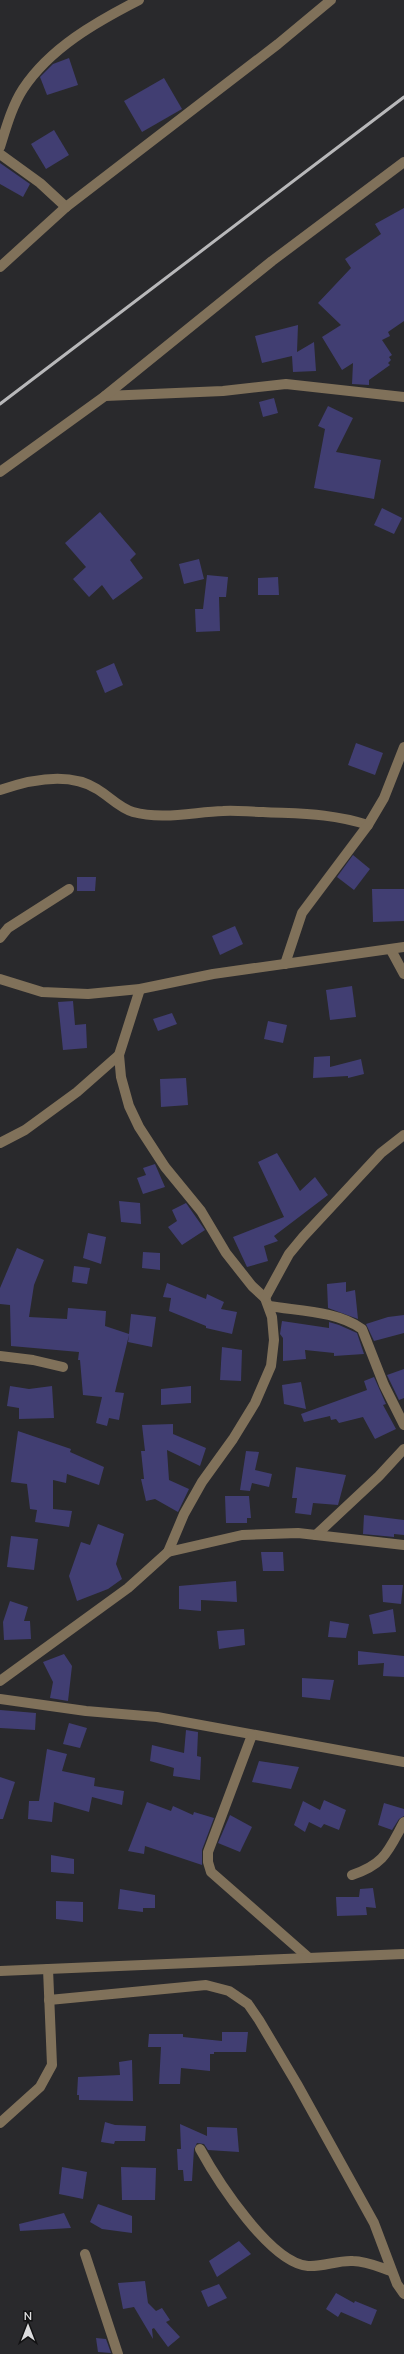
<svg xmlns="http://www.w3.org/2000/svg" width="404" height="2354" font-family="Mulish,sans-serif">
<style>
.building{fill:#413e72}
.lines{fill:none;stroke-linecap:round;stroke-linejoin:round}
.minor{stroke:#80715a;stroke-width:10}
.rail{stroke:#b8b8ba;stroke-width:3}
</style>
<rect width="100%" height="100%" fill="#29292c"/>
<g class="building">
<polygon points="69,58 78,85 47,95 40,77 53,64"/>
<polygon points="164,78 182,109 142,132 124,101"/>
<polygon points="54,130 69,155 46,169 31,144"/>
<polygon points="0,163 30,184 23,197 0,184"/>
<polygon points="404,208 404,321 388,332 390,336 382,340 392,355 389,357 391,360 388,363 390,365 369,380 369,385 352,384 353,363 342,370 322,337 341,325 318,303 351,268 345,259 381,234 375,224"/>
<polygon points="298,325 297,352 314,342 316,371 293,372 292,356 262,363 255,336"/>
<polygon points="274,398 278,413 263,417 259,402"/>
<polygon points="328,406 353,418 336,452 381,460 374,499 314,488 325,429 318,426"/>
<polygon points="382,508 402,518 394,534 374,525"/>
<polygon points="100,512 136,554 130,560 143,578 113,600 102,585 89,597 73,579 86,567 65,543"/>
<polygon points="199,559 204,579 184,584 179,564"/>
<polygon points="207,575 228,577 226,597 219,597 220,631 196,632 195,609 203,609"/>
<polygon points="278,577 279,595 258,595 258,578"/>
<polygon points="114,663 123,685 105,693 96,671"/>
<polygon points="356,743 383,753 375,775 348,765"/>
<polygon points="353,855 370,869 354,890 337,877"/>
<polygon points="77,877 96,877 95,891 77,891"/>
<polygon points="372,889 404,889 404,921 373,922"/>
<polygon points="235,926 243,944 220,955 212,936"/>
<polygon points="352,986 356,1017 330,1020 326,990"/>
<polygon points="73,1001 75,1025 86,1024 87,1048 63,1050 58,1002"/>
<polygon points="172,1013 177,1024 158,1031 153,1019"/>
<polygon points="268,1021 287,1025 283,1043 264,1039"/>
<polygon points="330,1056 330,1067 361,1059 364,1074 348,1078 348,1076 313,1078 314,1057"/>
<polygon points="186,1078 188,1105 161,1107 160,1079"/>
<polygon points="277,1153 300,1191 315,1177 328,1195 274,1236 278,1241 264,1246 268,1261 247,1267 233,1237 284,1217 258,1162"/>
<polygon points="155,1164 165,1187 143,1194 137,1178 146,1175 143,1168"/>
<polygon points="119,1201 140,1203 141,1224 121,1222"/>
<polygon points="186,1203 205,1230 182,1245 168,1227 177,1221 172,1210"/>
<polygon points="88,1233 106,1237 101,1264 83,1258"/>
<polygon points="17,1248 44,1260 34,1285 29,1317 67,1319 68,1308 106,1311 105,1326 129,1334 131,1314 156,1317 152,1347 128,1342 129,1335 115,1392 124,1393 119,1420 109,1418 107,1426 96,1423 102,1397 83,1395 80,1360 78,1360 79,1352 11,1346 10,1305 0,1304 0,1288"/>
<polygon points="143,1252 160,1253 160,1270 142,1268"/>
<polygon points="74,1266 90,1268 87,1284 72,1282"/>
<polygon points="346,1282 346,1292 355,1290 358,1319 328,1308 327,1284"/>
<polygon points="167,1283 206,1299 207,1294 224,1302 221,1309 237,1312 232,1334 206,1328 206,1326 169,1311 171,1298 163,1297"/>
<polygon points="404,1315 404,1333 374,1341 366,1324 388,1317"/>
<polygon points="282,1321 329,1328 329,1322 339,1325 357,1333 364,1354 334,1356 334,1353 305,1350 306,1359 283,1361 283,1338 280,1334"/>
<polygon points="222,1347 242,1350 241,1381 220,1380"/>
<polygon points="404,1369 404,1398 399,1400 387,1375"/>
<polygon points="374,1377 386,1404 383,1405 396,1429 375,1439 363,1417 339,1423 336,1419 331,1420 330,1416 304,1422 301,1414 367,1390 364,1381"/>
<polygon points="301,1382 306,1409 284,1404 282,1385"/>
<polygon points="10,1386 29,1389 52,1386 54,1418 19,1419 19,1408 7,1406"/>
<polygon points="191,1386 191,1403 161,1405 161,1389"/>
<polygon points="173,1424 173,1434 206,1448 200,1466 167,1450 169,1480 189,1489 178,1512 155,1499 146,1501 141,1479 144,1479 141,1451 145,1451 142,1425"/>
<polygon points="18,1431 71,1449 70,1452 104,1467 99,1485 67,1474 66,1483 53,1480 53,1509 72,1511 69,1527 35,1522 37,1510 30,1509 27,1484 11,1482"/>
<polygon points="246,1451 259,1452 255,1470 272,1474 269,1487 252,1483 250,1491 240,1490"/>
<polygon points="296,1467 346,1475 338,1505 313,1503 311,1515 295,1513 297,1498 292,1498"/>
<polygon points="225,1496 249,1496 251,1518 247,1518 247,1523 226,1523"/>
<polygon points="364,1515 404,1520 404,1535 394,1534 394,1537 363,1534"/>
<polygon points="98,1524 124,1534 116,1564 122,1579 108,1589 77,1601 69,1576 81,1542 90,1545"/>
<polygon points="11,1536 38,1539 34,1570 7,1567"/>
<polygon points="261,1552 283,1552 284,1571 263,1571"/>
<polygon points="236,1581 237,1602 201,1600 201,1611 179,1609 179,1586"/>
<polygon points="382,1585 403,1585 401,1604 383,1602"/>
<polygon points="10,1601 28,1607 24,1621 30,1621 31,1639 4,1640 3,1622"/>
<polygon points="393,1609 396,1632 373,1634 369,1615"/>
<polygon points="330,1621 349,1624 346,1638 328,1637"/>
<polygon points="244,1629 245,1645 219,1649 217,1631"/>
<polygon points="358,1651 404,1656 404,1677 383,1676 384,1663 358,1665"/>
<polygon points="64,1654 72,1666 68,1701 50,1698 53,1682 43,1662"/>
<polygon points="302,1678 334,1680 330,1700 302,1697"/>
<polygon points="0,1710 36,1713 35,1730 0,1728"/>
<polygon points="69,1723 87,1728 80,1748 63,1744"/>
<polygon points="186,1730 198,1732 197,1756 201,1757 200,1780 173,1776 174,1768 150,1761 152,1745 184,1753"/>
<polygon points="47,1749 67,1754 62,1771 95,1778 94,1786 124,1791 122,1805 92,1797 89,1812 54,1802 52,1822 28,1819 29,1801 39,1801"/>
<polygon points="259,1761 299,1767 291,1789 252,1782"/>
<polygon points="0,1777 15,1782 3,1819 0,1819"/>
<polygon points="324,1800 346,1810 339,1830 324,1824 321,1828 309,1822 305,1832 294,1825 303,1801 320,1810"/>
<polygon points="147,1802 171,1811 173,1806 193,1815 194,1812 214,1818 202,1850 202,1865 145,1846 144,1854 128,1851"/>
<polygon points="384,1803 404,1809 404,1816 399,1819 392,1830 378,1825"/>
<polygon points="230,1815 252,1827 240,1852 218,1843"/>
<polygon points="51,1855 74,1859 74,1874 51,1872"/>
<polygon points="373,1888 376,1908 366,1907 367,1915 337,1916 336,1897 359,1897 360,1889"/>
<polygon points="120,1889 155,1895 155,1908 143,1908 143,1912 118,1909"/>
<polygon points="56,1901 83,1902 83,1922 56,1919"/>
<polygon points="222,2032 248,2032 246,2052 214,2052 214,2054 210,2054 210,2071 181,2068 180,2084 159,2084 161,2047 148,2047 149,2034 183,2034 183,2037 222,2041"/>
<polygon points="132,2060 133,2101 79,2100 79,2095 77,2095 78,2077 120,2075 119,2062"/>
<polygon points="105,2122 115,2125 146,2126 145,2141 115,2141 114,2144 101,2142"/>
<polygon points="180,2124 207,2136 207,2127 237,2128 239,2152 208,2150 204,2144 197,2143 194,2149 192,2181 184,2181 183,2170 178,2170 177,2149 181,2149"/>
<polygon points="62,2167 87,2172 83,2199 59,2194"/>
<polygon points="121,2167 156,2168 155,2200 122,2200"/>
<polygon points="98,2204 132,2216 132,2233 102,2229 90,2222"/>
<polygon points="64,2213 71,2228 20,2231 19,2224"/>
<polygon points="239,2241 251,2254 217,2277 209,2261"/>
<polygon points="145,2281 148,2303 156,2311 162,2308 170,2320 166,2322 180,2337 168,2347 154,2328 152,2329 153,2339 134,2307 123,2309 118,2283"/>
<polygon points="219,2284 227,2298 208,2307 201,2291"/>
<polygon points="336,2293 354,2303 355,2301 377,2310 371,2325 341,2312 338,2317 326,2309"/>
<polygon points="96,2338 106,2339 111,2353 98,2352"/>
</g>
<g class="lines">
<g class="minor">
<path d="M0,147c6,-19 12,-41 23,-58 27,-41 73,-67 116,-89"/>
<polyline points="0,154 40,183 66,207"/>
<polyline points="0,267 66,207 278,44 331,0"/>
<polyline points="105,396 223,391 286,384 404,397"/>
<polyline points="0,472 105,396 272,261 404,162"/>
<path d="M0,790c29,-10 69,-19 97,-1 12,7 22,19 36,23 29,8 61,0 90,-1 13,-1 27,1 40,1 38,2 67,1 105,13"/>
<polyline points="0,938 8,928 69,889"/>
<polyline points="391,950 404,974"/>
<polyline points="285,964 302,913 368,825 384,798 404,747"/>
<polyline points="0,979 42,992 88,994 140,989 213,974 404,947"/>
<polyline points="119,1055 121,1077 129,1106 139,1127 165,1167 201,1211 226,1253 252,1286 265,1298 272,1317 274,1340 271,1366 255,1403 233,1439 202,1482 184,1514 168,1552"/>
<polyline points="0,1143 25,1130 77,1092 119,1055 140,989"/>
<polyline points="265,1298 289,1254 303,1237 381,1153 404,1135"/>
<path d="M269,1306c30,5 68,5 93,23l22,56 20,40"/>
<polyline points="0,1356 33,1360 63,1367"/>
<polyline points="316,1535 379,1476 404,1449"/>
<polyline points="0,1681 128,1588 168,1552 242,1535 298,1533 404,1545"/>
<polyline points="0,1699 86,1711 157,1717 404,1762"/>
<polyline points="252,1735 208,1852 208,1862 211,1872 309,1958"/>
<path d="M352,1875c33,-11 36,-24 52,-53"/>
<polyline points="0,1971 404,1954"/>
<polyline points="49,2000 206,1985 229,1991 248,2004 259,2020 297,2084 374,2223 397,2284 404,2294"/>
<polyline points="0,2123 40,2087 52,2065 48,1969"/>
<path d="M200,2149c17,31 70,114 108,117 15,1 30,-6 45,-5 13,0 26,6 38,10"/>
<polyline points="85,2254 118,2354"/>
</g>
<polyline class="rail" points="0,404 404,97"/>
</g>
<g transform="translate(28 2326)" stroke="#121213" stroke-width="3" paint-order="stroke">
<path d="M0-3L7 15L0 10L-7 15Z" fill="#dcdcde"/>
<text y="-6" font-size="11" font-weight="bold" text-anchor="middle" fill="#dcdcde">N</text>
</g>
</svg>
